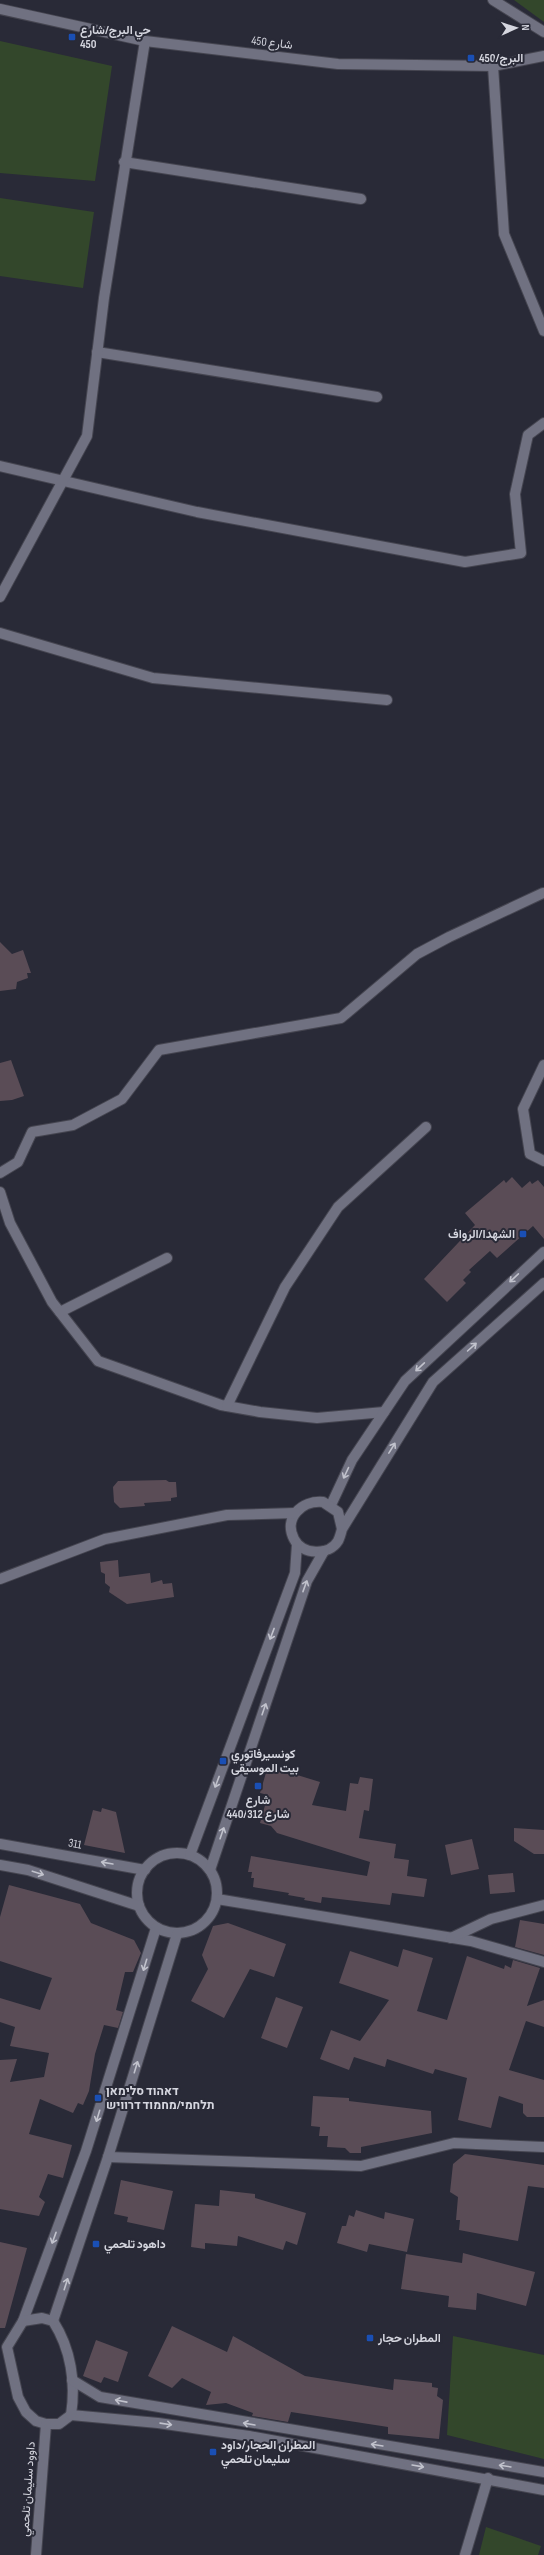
<svg xmlns="http://www.w3.org/2000/svg" width="544" height="2555" font-family="'Sofia Sans Condensed',Vazirmatn,Heebo,sans-serif">
<style>
.green{fill:#33472b}
.building{fill:#5a4c56}
.lines{fill:none;stroke-linecap:round;stroke-linejoin:round}
.minor-casing{stroke:#454550;stroke-width:12}
.minor{stroke:#707181;stroke-width:10}
.oneway{stroke:#c1c2cc}
.transit-dot{fill:#1a4fb4;stroke:#292a37;stroke-width:1.5}
.labels{text-anchor:middle;dominant-baseline:central;stroke-width:4;stroke-linejoin:round;paint-order:stroke}
.poi-label{font-size:12px;font-weight:bold;fill:#d5d6df;stroke:#292a37;text-anchor:start}
.street-label{font-size:12px;fill:#d5d6df;stroke:#292a37}
</style>
<rect width="100%" height="100%" fill="#292a37"/>
<g class="green">
<polygon points="514,0 544,0 544,22"/>
<polygon points="0,41 112,66 95,181 0,173"/>
<polygon points="0,198 94,212 83,288 0,276"/>
<polygon points="453,2336 544,2355 544,2459 447,2435"/>
<polygon points="486,2527 541,2546 538,2555 479,2555"/>
</g>
<g class="building">
<polygon points="0,942 12,954 23,950 31,973 27,973 28,978 17,982 16,989 0,991"/>
<polygon points="11,1060 24,1096 12,1100 0,1101 0,1063"/>
<polygon points="512,1177 522,1188 530,1181 532,1184 538,1180 544,1187 544,1239 533,1226 497,1258 490,1251 469,1270 471,1272 463,1280 466,1283 447,1302 424,1279 475,1225 465,1213 504,1180 506,1183"/>
<polygon points="166,1480 169,1482 176,1482 177,1497 171,1498 171,1501 144,1503 145,1506 120,1508 114,1502 113,1487 118,1481"/>
<polygon points="118,1560 119,1577 150,1573 151,1583 162,1580 163,1584 172,1583 174,1597 127,1604 109,1592 110,1587 105,1583 105,1574 101,1572 100,1562"/>
<polygon points="268,1766 320,1782 312,1805 346,1811 350,1783 358,1784 360,1777 373,1779 369,1811 364,1810 359,1838 396,1844 394,1858 409,1860 407,1876 427,1879 424,1897 392,1893 390,1905 322,1897 321,1903 304,1900 305,1898 288,1895 289,1893 253,1887 254,1878 251,1878 252,1872 248,1872 251,1856 367,1876 370,1862 277,1833 271,1826 260,1823 268,1795 260,1793"/>
<polygon points="102,1808 116,1812 125,1853 84,1845 93,1810 101,1812"/>
<polygon points="514,1828 544,1830 544,1854 534,1854 514,1841"/>
<polygon points="472,1839 479,1869 451,1875 445,1845"/>
<polygon points="513,1873 515,1892 490,1894 488,1875"/>
<polygon points="9,1885 80,1904 91,1923 134,1940 141,1953 133,1972 125,1972 116,2010 123,2012 118,2028 104,2025 95,2054 89,2091 83,2105 78,2103 73,2113 40,2099 29,2134 72,2145 63,2178 48,2174 39,2197 45,2202 39,2216 0,2209 0,2060 17,2059 10,2082 44,2077 49,2053 10,2046 15,2027 0,2022 0,1998 40,2010 52,1978 0,1961 0,1917"/>
<polygon points="520,1920 544,1924 544,1955 515,1947"/>
<polygon points="228,1923 286,1944 274,1977 250,1969 224,2018 191,2001 208,1969 202,1955 213,1926"/>
<polygon points="403,1949 433,1958 417,2011 447,2020 467,1956 504,1969 505,1965 511,1968 513,1960 540,1968 527,2006 544,2000 544,2027 526,2021 509,2070 544,2080 544,2117 527,2117 523,2113 523,2104 499,2096 491,2128 458,2120 467,2078 435,2069 433,2074 387,2059 385,2067 354,2057 349,2070 320,2059 331,2030 360,2041 389,2000 339,1983 350,1951 398,1967"/>
<polygon points="276,1997 303,2007 287,2048 261,2038"/>
<polygon points="313,2096 349,2098 349,2101 431,2111 432,2133 361,2147 361,2153 350,2153 345,2148 327,2147 328,2136 319,2136 320,2127 311,2126"/>
<polygon points="465,2154 544,2165 544,2188 528,2186 518,2241 459,2230 460,2220 456,2220 458,2197 450,2192 453,2164"/>
<polygon points="121,2180 173,2191 164,2230 127,2222 128,2217 114,2214"/>
<polygon points="220,2190 255,2194 255,2198 306,2213 297,2245 286,2241 283,2250 238,2236 237,2246 205,2243 205,2249 191,2247 195,2204 219,2206"/>
<polygon points="356,2210 384,2219 385,2212 414,2219 407,2252 369,2244 367,2252 337,2243 342,2226 346,2226 349,2215 354,2217"/>
<polygon points="0,2242 27,2248 5,2328 0,2328"/>
<polygon points="463,2253 535,2272 526,2306 477,2293 476,2310 448,2307 449,2296 401,2289 406,2254 462,2263"/>
<polygon points="172,2326 227,2352 233,2336 305,2376 393,2390 394,2379 432,2383 432,2387 438,2388 437,2396 443,2400 439,2439 388,2434 388,2427 291,2412 288,2422 252,2416 253,2413 226,2403 206,2405 211,2392 182,2378 172,2388 148,2376"/>
<polygon points="96,2340 128,2352 118,2382 104,2377 101,2383 83,2376"/>
</g>
<g class="lines">
<defs>
<g id="minor">
<polyline points="493,0 544,32"/>
<polyline points="0,9 145,41 338,64 493,66 544,56"/>
<polyline points="493,66 504,234 544,331"/>
<polyline points="124,162 361,199"/>
<polyline points="97,352 377,397"/>
<polyline points="0,466 197,512 465,562 521,553 515,494 528,435 544,423"/>
<polyline points="0,597 87,436 104,298 145,41"/>
<polyline points="0,633 153,678 387,700"/>
<polyline points="544,1065 523,1109 530,1154 544,1161"/>
<polyline points="0,1173 18,1162 32,1132 73,1125 122,1099 159,1050 341,1018 417,954 449,937 543,893"/>
<polyline points="0,1192 10,1223 52,1302 98,1361 221,1405 260,1412 317,1418 384,1412"/>
<polyline points="60,1312 167,1258"/>
<polyline points="227,1406 285,1287 338,1207 426,1127"/>
<polyline points="331,1505 352,1460 405,1381 544,1252"/>
<path d="M342,1529l-4,-17 -15,-10c-21,-2 -40,16 -29,37 8,16 35,17 44,2 2,-4 3,-8 4,-12l91,-147 111,-99"/>
<polyline points="0,1579 105,1539 227,1515 295,1513"/>
<polyline points="0,1844 145,1870"/>
<circle cx="177" cy="1893" r="40"/>
<polyline points="190,1855 295,1573 297,1544"/>
<polyline points="0,1865 28,1870 139,1906"/>
<polyline points="210,1870 307,1581 324,1551"/>
<polyline points="217,1899 471,1941 544,1962"/>
<polyline points="156,1928 86,2151 23,2321 7,2347 18,2397 26,2412 36,2421 46,2424 59,2424 71,2415 158,2423 249,2436 544,2490"/>
<polyline points="451,1938 491,1919 544,1905"/>
<polyline points="108,2157 361,2166 454,2143 544,2147"/>
<path d="M23,2321l19,-3 11,3c18,28 23,62 18,94"/>
<polyline points="53,2321 108,2157 177,1934"/>
<polyline points="72,2380 100,2397 544,2472"/>
<polyline points="36,2555 46,2424"/>
<polyline points="465,2555 488,2478"/>
</g>
</defs>
<use href="#minor" class="minor-casing"/>
<use href="#minor" class="minor"/>
</g>
<defs><path id="oneway-shaft" d="M-6 0H5M1.5-3L5.5 0L1.5 3" fill="none" stroke-width="1.6" stroke-linecap="round" stroke-linejoin="round"/></defs>
<g class="oneway">
<use href="#oneway-shaft" transform="translate(514 1278) rotate(137)"/>
<use href="#oneway-shaft" transform="translate(472 1347) rotate(-42)"/>
<use href="#oneway-shaft" transform="translate(420 1367) rotate(137)"/>
<use href="#oneway-shaft" transform="translate(392 1448) rotate(-58)"/>
<use href="#oneway-shaft" transform="translate(346 1473) rotate(115)"/>
<use href="#oneway-shaft" transform="translate(305 1586) rotate(-70)"/>
<use href="#oneway-shaft" transform="translate(272 1634) rotate(111)"/>
<use href="#oneway-shaft" transform="translate(264 1709) rotate(-71)"/>
<use href="#oneway-shaft" transform="translate(217 1782) rotate(111)"/>
<use href="#oneway-shaft" transform="translate(222 1833) rotate(-71)"/>
<use href="#oneway-shaft" transform="translate(107 1863) rotate(-170)"/>
<use href="#oneway-shaft" transform="translate(38 1873) rotate(18)"/>
<use href="#oneway-shaft" transform="translate(145 1965) rotate(107)"/>
<use href="#oneway-shaft" transform="translate(136 2067) rotate(-73)"/>
<use href="#oneway-shaft" transform="translate(98 2116) rotate(107)"/>
<use href="#oneway-shaft" transform="translate(54 2238) rotate(110)"/>
<use href="#oneway-shaft" transform="translate(66 2284) rotate(-72)"/>
<use href="#oneway-shaft" transform="translate(121 2401) rotate(-169)"/>
<use href="#oneway-shaft" transform="translate(166 2424) rotate(8)"/>
<use href="#oneway-shaft" transform="translate(249 2424) rotate(-170)"/>
<use href="#oneway-shaft" transform="translate(377 2445) rotate(-171)"/>
<use href="#oneway-shaft" transform="translate(418 2466) rotate(10)"/>
<use href="#oneway-shaft" transform="translate(505 2466) rotate(-171)"/>
</g>
<g class="transit-dot">
<rect x="68" y="33" width="8" height="8" rx="2"/>
<rect x="467" y="54" width="8" height="8" rx="2"/>
<rect x="519" y="1230" width="8" height="8" rx="2"/>
<rect x="219" y="1757" width="8" height="8" rx="2"/>
<rect x="254" y="1782" width="8" height="8" rx="2"/>
<rect x="94" y="2094" width="8" height="8" rx="2"/>
<rect x="92" y="2240" width="8" height="8" rx="2"/>
<rect x="366" y="2334" width="8" height="8" rx="2"/>
<rect x="209" y="2448" width="8" height="8" rx="2"/>
</g>
<g class="labels">
<g class="poi-label">
<text x="80" y="30">حي البرج/شارع<tspan x="80" dy="14">450</tspan></text>
<text x="479" y="58">البرج/450</text>
<text x="515" y="1234" text-anchor="end">الشهدا/الرواف</text>
<text x="231" y="1754">كونسيرفاتوري<tspan x="231" dy="14">بيت الموسيقى</tspan></text>
<text x="258" y="1800" text-anchor="middle">شارع<tspan x="258" dy="14">440/شارع 312</tspan></text>
<text x="106" y="2091">דאהוד סלימאן<tspan x="106" dy="14">תלחמי/מחמוד דרוויש</tspan></text>
<text x="104" y="2244">داهود تلحمي</text>
<text x="378" y="2338">المطران حجار</text>
<text x="221" y="2445">المطران الحجار/داود<tspan x="221" dy="14">سليمان تلحمي</tspan></text>
</g>
<g class="street-label">
<text transform="translate(272 43) rotate(7)">شارع 450</text>
<text transform="translate(75 1844) rotate(10)">311</text>
<text transform="translate(28 2489) rotate(-86)">داوود سليمان تلحمي</text>
</g>
</g>
<g transform="translate(516 28) rotate(87)" stroke="#292a37" stroke-width="3" paint-order="stroke">
<path d="M0-3L7 15L0 10L-7 15Z" fill="#d5d6df"/>
<text y="-6" font-size="11" font-weight="bold" text-anchor="middle" fill="#d5d6df">N</text>
</g>
</svg>
